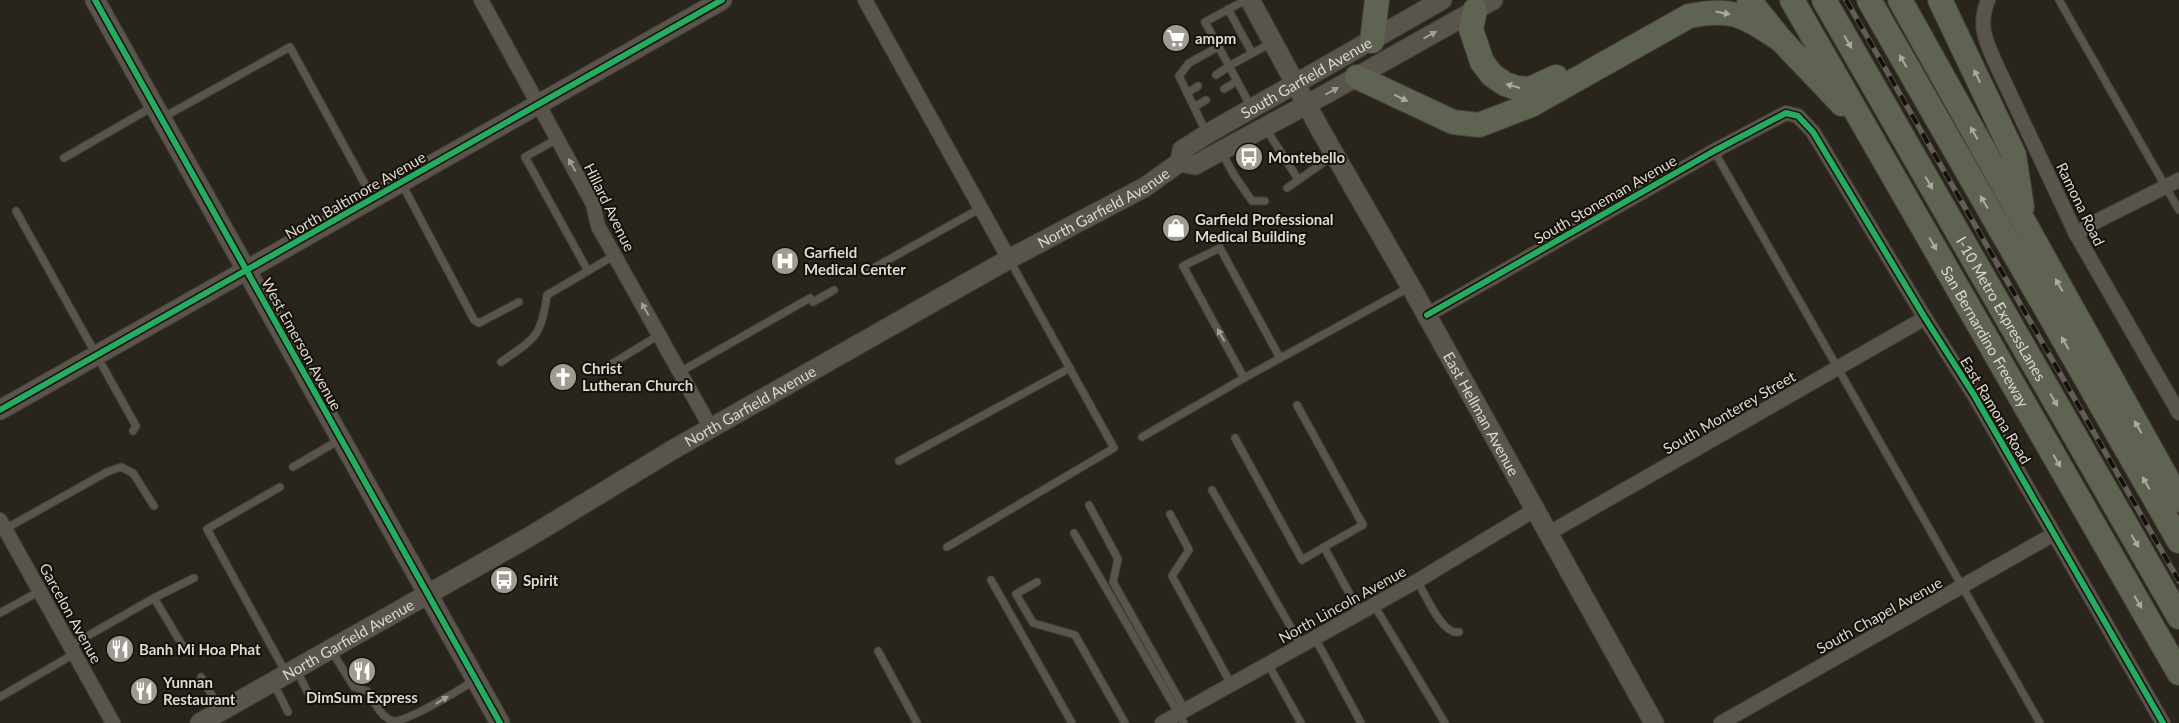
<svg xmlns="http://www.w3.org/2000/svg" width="2179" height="723" font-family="Lato,sans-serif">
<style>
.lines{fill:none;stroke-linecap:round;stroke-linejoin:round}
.lane-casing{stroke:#433f38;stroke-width:9}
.street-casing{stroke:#433f38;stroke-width:16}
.secondary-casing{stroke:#433f38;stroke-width:21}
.highway-casing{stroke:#433f38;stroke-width:26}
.lane{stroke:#59554d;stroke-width:7}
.street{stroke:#59554d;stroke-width:14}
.secondary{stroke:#59554d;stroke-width:19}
.highway{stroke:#5e6352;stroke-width:24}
.rail-casing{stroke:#615d57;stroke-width:5.5}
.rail{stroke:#151109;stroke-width:4;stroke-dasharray:11;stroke-linecap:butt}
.cycleway-casing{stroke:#151109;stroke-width:9}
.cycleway{stroke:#26ab63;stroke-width:6}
.oneway{fill:#abaa9c}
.oneway2{fill:#a39e94}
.labels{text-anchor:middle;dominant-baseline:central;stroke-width:4;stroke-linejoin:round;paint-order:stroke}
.poi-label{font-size:15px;font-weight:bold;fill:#dfd9ce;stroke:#151109;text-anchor:start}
.street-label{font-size:15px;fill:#dfd9ce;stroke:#151109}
</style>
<rect width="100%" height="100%" fill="#2a251c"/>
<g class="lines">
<defs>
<g id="lane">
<polyline points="1246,0 1205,22 1229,66 1273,42"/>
<polyline points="2059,0 2179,210"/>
<polyline points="1228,9 1252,53"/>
<polyline points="1216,75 1229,66 1251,107"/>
<polyline points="1224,89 1237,81"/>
<polyline points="1187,93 1198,86"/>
<polyline points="1194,107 1206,100"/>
<polyline points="162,118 290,47 372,197"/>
<polyline points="1266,129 1298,179"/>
<polyline points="1206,132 1179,76 1189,63 1218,47"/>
<polyline points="557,139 525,157 588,271 615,255"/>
<polyline points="1221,151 1234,175 1252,201 1265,201"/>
<polyline points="1714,151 2040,723"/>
<polyline points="64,158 154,106"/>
<polyline points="402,184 474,320 479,323 519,302"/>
<polyline points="1287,188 1334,155"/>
<polyline points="16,211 136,426 133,431"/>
<polyline points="870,270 981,208"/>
<polyline points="813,302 834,290"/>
<path d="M501,362c34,-24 40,-24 46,-67l41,-24"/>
<polyline points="610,365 659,335"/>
<polyline points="680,372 810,298"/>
<polyline points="1244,378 1183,266 1220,248 1280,358"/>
<polyline points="1297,405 1363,525 1324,547 1360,613"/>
<polyline points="1142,437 1244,378 1410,287"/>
<polyline points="1235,438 1302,560 1324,547"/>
<polyline points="899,461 1070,368"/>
<polyline points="293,467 341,439"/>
<polyline points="280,487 207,529 286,673"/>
<polyline points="1212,490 1301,645"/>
<polyline points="1089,505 1118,559 1113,582 1185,710"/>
<polyline points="1170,514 1189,550 1172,576 1231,684"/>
<polyline points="5,529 107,472 121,467 133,473 154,506"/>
<polyline points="1074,533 1184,723"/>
<polyline points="947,547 1114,448 1009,259"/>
<polyline points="991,580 1072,723"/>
<path d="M1417,581c8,12 25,55 42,51"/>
<polyline points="1037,582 1016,594 1033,623 1075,635 1125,723"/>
<polyline points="154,598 194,578"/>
<polyline points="1374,605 1445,723"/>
<polyline points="0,613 40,591"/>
<polyline points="1315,638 1361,723"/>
<polyline points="70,646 154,598 184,648"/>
<path d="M331,650l23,37 13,4c7,10 13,25 25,30 14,2 69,-32 83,-41"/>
<polyline points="878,651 917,723"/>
<polyline points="1268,664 1301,723"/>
<polyline points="296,669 311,699"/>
<polyline points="201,677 220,709"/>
<polyline points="273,682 288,712"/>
<polyline points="0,697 74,654"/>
</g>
<g id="street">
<polyline points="481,0 593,204 598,226 711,428"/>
<polyline points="865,0 1009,259"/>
<path d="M1988,0c-10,24 -3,40 7,62l81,172 103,179"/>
<polyline points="2076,234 2097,221 2179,180"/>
<polyline points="1427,315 1714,151 1786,113 1798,116 1813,132 1925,318 1974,395 2163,723"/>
<polyline points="0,520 113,723"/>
<polyline points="1549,533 1925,318"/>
<polyline points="1162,723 1417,581 1536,509"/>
<polyline points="1721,723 2054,534"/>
</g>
<g id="secondary">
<polyline points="95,0 500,723"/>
<path id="s1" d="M1250,0l71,131 90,156 243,436"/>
<path id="s2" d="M1180,162l2,-12 25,-16 235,-134"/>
<polyline points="0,410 722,0"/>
<path id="s3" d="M200,723l329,-186 145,-88 252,-143 83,-47 136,-72 35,-25 15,3 131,-71 167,-94"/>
</g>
<g id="highway">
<polyline points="1749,0 1781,40 1842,104"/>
<path id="s4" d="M1792,0l387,673"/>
<path id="s5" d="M1824,0l355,617"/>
<polyline points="1869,0 2179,541"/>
<polyline points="1900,0 2179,500"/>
<polyline points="1940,0 2014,155 2022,207"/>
<polyline points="1475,10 1471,29 1482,62 1492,75 1505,84 1517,88 1530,89 1556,77"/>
<polyline points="1372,41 1377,0"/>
<path d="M1357,77l96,45 26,3 52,-20 158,-89c45,-9 55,0 92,24"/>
</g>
</defs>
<use href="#lane" class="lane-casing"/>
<use href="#street" class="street-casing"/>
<use href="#secondary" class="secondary-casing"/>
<use href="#highway" class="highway-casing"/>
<use href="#lane" class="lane"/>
<use href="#street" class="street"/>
<use href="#secondary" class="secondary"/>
<use href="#highway" class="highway"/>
<defs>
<polyline id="rail" points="1846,0 2179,581"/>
</defs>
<use href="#rail" class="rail-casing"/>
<use href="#rail" class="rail"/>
<defs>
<g id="cycleway">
<polyline points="95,0 500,723"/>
<polyline points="1427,315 1714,151 1786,113 1798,116 1813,132 1925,318 1974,395 2163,723"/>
<polyline points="0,410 722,0"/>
</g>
</defs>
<use href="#cycleway" class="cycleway-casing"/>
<use href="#cycleway" class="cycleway"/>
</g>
<defs><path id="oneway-solid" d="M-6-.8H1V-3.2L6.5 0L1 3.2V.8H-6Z" transform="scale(1.25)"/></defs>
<g class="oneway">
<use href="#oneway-solid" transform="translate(1723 13) rotate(11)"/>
<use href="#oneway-solid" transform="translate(1848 42) rotate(60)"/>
<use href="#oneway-solid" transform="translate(1903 61) rotate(-120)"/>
<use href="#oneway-solid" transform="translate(1977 76) rotate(-115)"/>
<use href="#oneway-solid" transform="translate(1513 86) rotate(-164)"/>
<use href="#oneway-solid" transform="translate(1401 98) rotate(26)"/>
<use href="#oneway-solid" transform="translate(1974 133) rotate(-119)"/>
<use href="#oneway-solid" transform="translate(1929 183) rotate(60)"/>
<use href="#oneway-solid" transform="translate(1984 202) rotate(-120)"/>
<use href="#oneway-solid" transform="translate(1933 244) rotate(60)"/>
<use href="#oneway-solid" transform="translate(2059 285) rotate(-119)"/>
<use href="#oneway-solid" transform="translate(2065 343) rotate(-120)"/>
<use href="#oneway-solid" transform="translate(2054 400) rotate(60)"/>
<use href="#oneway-solid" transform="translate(2138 427) rotate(-119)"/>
<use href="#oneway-solid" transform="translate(2057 461) rotate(60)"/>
<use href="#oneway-solid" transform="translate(2146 483) rotate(-120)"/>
<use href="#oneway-solid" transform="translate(2135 541) rotate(60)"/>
<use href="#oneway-solid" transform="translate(2138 602) rotate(60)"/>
</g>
<g class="oneway2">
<use href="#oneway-solid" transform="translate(1430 35) rotate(-29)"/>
<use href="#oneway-solid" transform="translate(1332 91) rotate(-29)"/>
<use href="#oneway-solid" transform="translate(572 165) rotate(-119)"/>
<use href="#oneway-solid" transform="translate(645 309) rotate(-119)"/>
<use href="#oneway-solid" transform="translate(1221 335) rotate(-119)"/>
<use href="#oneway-solid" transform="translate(442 700) rotate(-31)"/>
</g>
<defs>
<symbol id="supermarket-disc" viewBox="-11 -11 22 22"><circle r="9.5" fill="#a09a90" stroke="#151109"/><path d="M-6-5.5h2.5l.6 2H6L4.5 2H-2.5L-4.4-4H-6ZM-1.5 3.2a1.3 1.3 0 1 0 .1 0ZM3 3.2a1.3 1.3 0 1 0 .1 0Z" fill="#fff"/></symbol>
<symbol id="bus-disc" viewBox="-11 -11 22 22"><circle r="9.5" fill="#a09a90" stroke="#151109"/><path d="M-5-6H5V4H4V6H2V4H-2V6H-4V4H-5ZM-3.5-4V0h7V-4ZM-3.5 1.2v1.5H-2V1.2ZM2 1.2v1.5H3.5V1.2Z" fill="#fff"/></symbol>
<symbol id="shop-disc" viewBox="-11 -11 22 22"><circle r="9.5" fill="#a09a90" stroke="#151109"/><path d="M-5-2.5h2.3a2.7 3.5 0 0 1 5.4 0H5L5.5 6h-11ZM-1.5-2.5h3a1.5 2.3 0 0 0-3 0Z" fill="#fff"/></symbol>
<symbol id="hospital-disc" viewBox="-11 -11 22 22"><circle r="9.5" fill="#a09a90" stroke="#151109"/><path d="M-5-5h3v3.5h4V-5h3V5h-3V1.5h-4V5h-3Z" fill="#fff"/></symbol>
<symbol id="church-disc" viewBox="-11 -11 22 22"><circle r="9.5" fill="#a09a90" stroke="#151109"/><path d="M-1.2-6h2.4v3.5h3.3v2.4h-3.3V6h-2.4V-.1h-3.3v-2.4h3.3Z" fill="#fff"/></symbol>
<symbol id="restaurant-disc" viewBox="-11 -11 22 22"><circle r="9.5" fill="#a09a90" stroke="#151109"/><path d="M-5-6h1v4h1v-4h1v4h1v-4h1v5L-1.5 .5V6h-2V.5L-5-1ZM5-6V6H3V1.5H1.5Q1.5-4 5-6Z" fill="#fff"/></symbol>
</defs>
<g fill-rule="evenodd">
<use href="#supermarket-disc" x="1160" y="22" width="32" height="32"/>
<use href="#bus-disc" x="1233" y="141" width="32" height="32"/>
<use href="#shop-disc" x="1160" y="212" width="32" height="32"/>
<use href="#hospital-disc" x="769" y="245" width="32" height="32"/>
<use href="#church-disc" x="547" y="361" width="32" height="32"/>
<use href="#bus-disc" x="488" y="564" width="32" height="32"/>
<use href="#restaurant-disc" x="104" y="633" width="32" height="32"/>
<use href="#restaurant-disc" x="346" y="655" width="32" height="32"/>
<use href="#restaurant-disc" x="128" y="675" width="32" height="32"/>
</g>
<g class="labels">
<g class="poi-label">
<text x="1195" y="38">ampm</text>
<text x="1268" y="157">Montebello</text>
<text x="1195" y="219">Garfield Professional<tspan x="1195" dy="17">Medical Building</tspan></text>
<text x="804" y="252">Garfield<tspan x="804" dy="17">Medical Center</tspan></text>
<text x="582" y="368">Christ<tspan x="582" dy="17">Lutheran Church</tspan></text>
<text x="523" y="580">Spirit</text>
<text x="139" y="649">Banh Mi Hoa Phat</text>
<text x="163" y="682">Yunnan<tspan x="163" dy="17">Restaurant</tspan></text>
<text x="362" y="697" text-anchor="middle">DimSum Express</text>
</g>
<g class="street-label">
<text stroke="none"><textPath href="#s2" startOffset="156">South Garfield Avenue</textPath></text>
<text transform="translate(355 195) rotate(-30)">North Baltimore Avenue</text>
<text transform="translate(1605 199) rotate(-30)">South Stoneman Avenue</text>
<text transform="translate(2081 204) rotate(64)">Ramona Road</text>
<text stroke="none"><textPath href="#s3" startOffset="1040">North Garfield Avenue</textPath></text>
<text transform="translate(610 207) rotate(64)">Hillard Avenue</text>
<text stroke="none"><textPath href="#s5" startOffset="356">I-10 Metro ExpressLanes</textPath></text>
<text stroke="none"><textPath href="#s4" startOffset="388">San Bernardino Freeway</textPath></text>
<text transform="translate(302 344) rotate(61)">West Emerson Avenue</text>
<text stroke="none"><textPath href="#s3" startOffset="635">North Garfield Avenue</textPath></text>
<text transform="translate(1996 410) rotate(59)">East Ramona Road</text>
<text transform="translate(1729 412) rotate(-30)">South Monterey Street</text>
<text stroke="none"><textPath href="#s1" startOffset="474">East Hellman Avenue</textPath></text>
<text transform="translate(1342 604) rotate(-29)">North Lincoln Avenue</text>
<text transform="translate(71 613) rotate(61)">Garcelon Avenue</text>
<text transform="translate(1879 615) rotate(-29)">South Chapel Avenue</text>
<text stroke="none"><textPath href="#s3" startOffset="170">North Garfield Avenue</textPath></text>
</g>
</g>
</svg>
